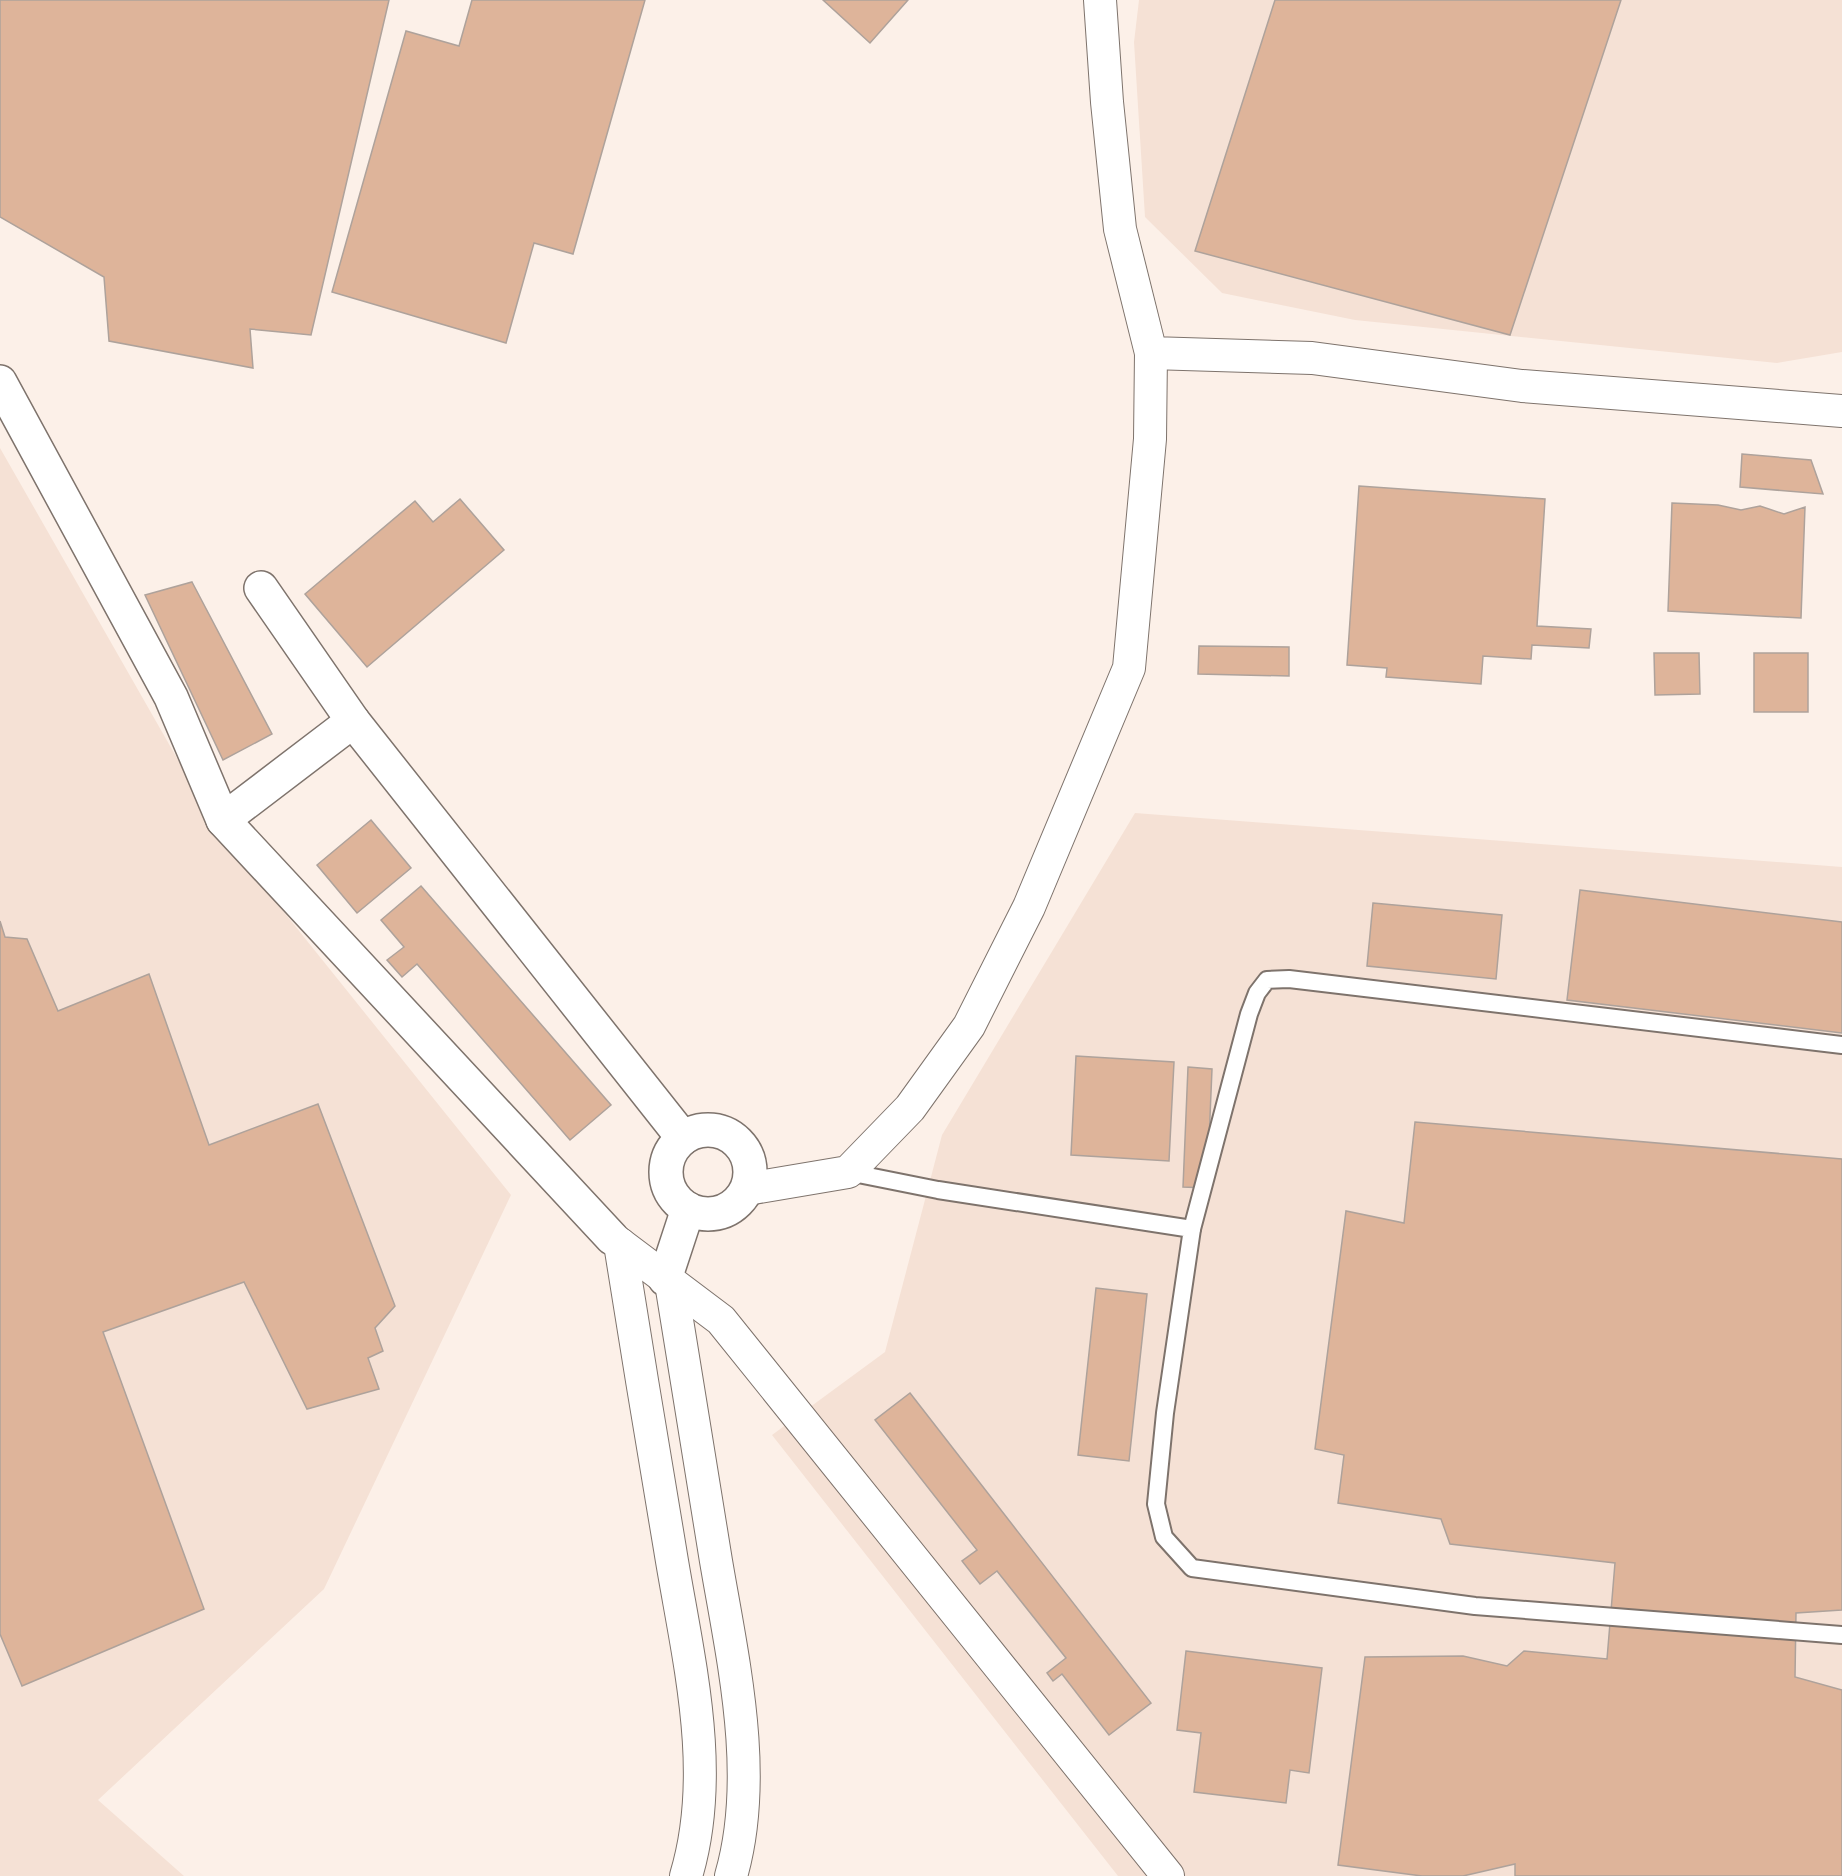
<svg xmlns="http://www.w3.org/2000/svg" width="1842" height="1876" font-family="Manrope,sans-serif">
<style>
.built{fill:#f5e1d5}
.building{fill:#deb49a;stroke:#aea29b;stroke-width:1.5}
.lines{fill:none;stroke-linecap:round;stroke-linejoin:round}
.service-casing{stroke:#7e736c;stroke-width:20}
.minor-casing{stroke:#7e736c;stroke-width:34}
.tertiary-casing{stroke:#7e736c;stroke-width:36}
.service{stroke:#fff;stroke-width:16}
.minor{stroke:#fff;stroke-width:32}
.tertiary{stroke:#fff;stroke-width:33}
</style>
<rect width="100%" height="100%" fill="#fcf0e8"/>
<g class="built">
<polygon points="1139,0 1842,0 1842,352 1777,363 1355,320 1222,293 1145,217 1134,42"/>
<polygon points="0,448 218,830 511,1195 324,1589 98,1800 184,1876 0,1876"/>
<polygon points="1135,813 1842,867 1842,1876 1118,1876 772,1435 885,1352 942,1135"/>
</g>
<g class="building">
<polygon points="0,0 389,0 311,335 250,329 253,368 109,341 104,277 0,217"/>
<polygon points="472,0 645,0 573,254 534,243 506,343 332,292 406,31 459,46"/>
<polygon points="823,0 908,0 870,43"/>
<polygon points="1275,0 1621,0 1510,335 1195,251"/>
<polygon points="1742,454 1811,460 1823,494 1740,487"/>
<polygon points="1359,486 1545,499 1537,626 1591,629 1589,648 1532,645 1531,659 1483,656 1481,684 1386,677 1387,668 1347,665"/>
<polygon points="460,499 504,550 367,667 305,594 415,501 433,522"/>
<polygon points="1672,503 1718,505 1741,510 1760,506 1784,514 1805,507 1801,618 1668,611"/>
<polygon points="192,582 272,734 223,760 145,595"/>
<polygon points="1199,646 1289,647 1289,676 1198,674"/>
<polygon points="1654,653 1699,653 1700,694 1655,695"/>
<rect x="1754" y="653" width="54" height="59"/>
<polygon points="371,820 411,868 357,913 317,865"/>
<polygon points="421,886 611,1105 570,1140 417,964 402,977 387,960 404,947 381,920"/>
<polygon points="1580,890 1842,922 1842,1033 1567,1000"/>
<polygon points="1373,903 1502,915 1496,979 1367,966"/>
<polygon points="0,921 5,937 27,939 58,1011 149,974 209,1145 318,1104 395,1306 375,1328 383,1351 368,1358 379,1389 307,1409 244,1282 103,1332 204,1609 22,1686 0,1634"/>
<polygon points="1076,1056 1174,1062 1169,1161 1071,1155"/>
<polygon points="1188,1067 1212,1069 1207,1188 1183,1187"/>
<polygon points="1415,1122 1842,1159 1842,1610 1796,1613 1795,1677 1842,1690 1842,1876 1515,1876 1515,1864 1463,1876 1422,1876 1338,1865 1365,1657 1463,1656 1507,1666 1524,1651 1607,1659 1615,1563 1450,1544 1441,1519 1338,1503 1344,1455 1315,1449 1346,1211 1404,1223"/>
<polygon points="1096,1288 1147,1294 1129,1461 1078,1455"/>
<polygon points="910,1393 1151,1703 1109,1735 1062,1674 1053,1681 1047,1673 1066,1658 997,1571 980,1584 962,1561 977,1550 875,1420"/>
<polygon points="1186,1651 1322,1668 1309,1773 1290,1770 1286,1803 1194,1792 1201,1733 1177,1730"/>
</g>
<g class="lines">
<defs>
<g id="service">
<polyline points="848,1172 938,1190 1192,1229 1165,1413 1156,1504 1164,1537 1192,1568 1475,1606 1842,1635"/>
<polyline points="1192,1229 1249,1014 1257,993 1267,980 1289,979 1842,1045"/>
</g>
<g id="minor">
<polyline points="1100,0 1107,102 1120,229 1151,353 1312,358 1522,386 1842,411"/>
<polyline points="747,1189 848,1172 910,1108 969,1026 1029,907 1129,668 1150,439 1151,353"/>
<polyline points="612,1238 721,1320 1168,1876"/>
<path d="M620,1244c16,102 33,203 50,305 17,106 48,221 16,327"/>
<path d="M671,1283c15,93 30,185 45,278 17,100 44,215 15,315"/>
</g>
<g id="tertiary">
<polyline points="0,382 171,697 223,820 612,1238"/>
<polyline points="261,588 353,721"/>
<polyline points="223,820 353,721 683,1138"/>
<circle cx="708" cy="1172" r="42"/>
<polyline points="665,1279 688,1209"/>
</g>
</defs>
<use href="#service" class="service-casing"/>
<use href="#minor" class="minor-casing"/>
<use href="#tertiary" class="tertiary-casing"/>
<use href="#service" class="service"/>
<use href="#minor" class="minor"/>
<use href="#tertiary" class="tertiary"/>
</g>
</svg>
